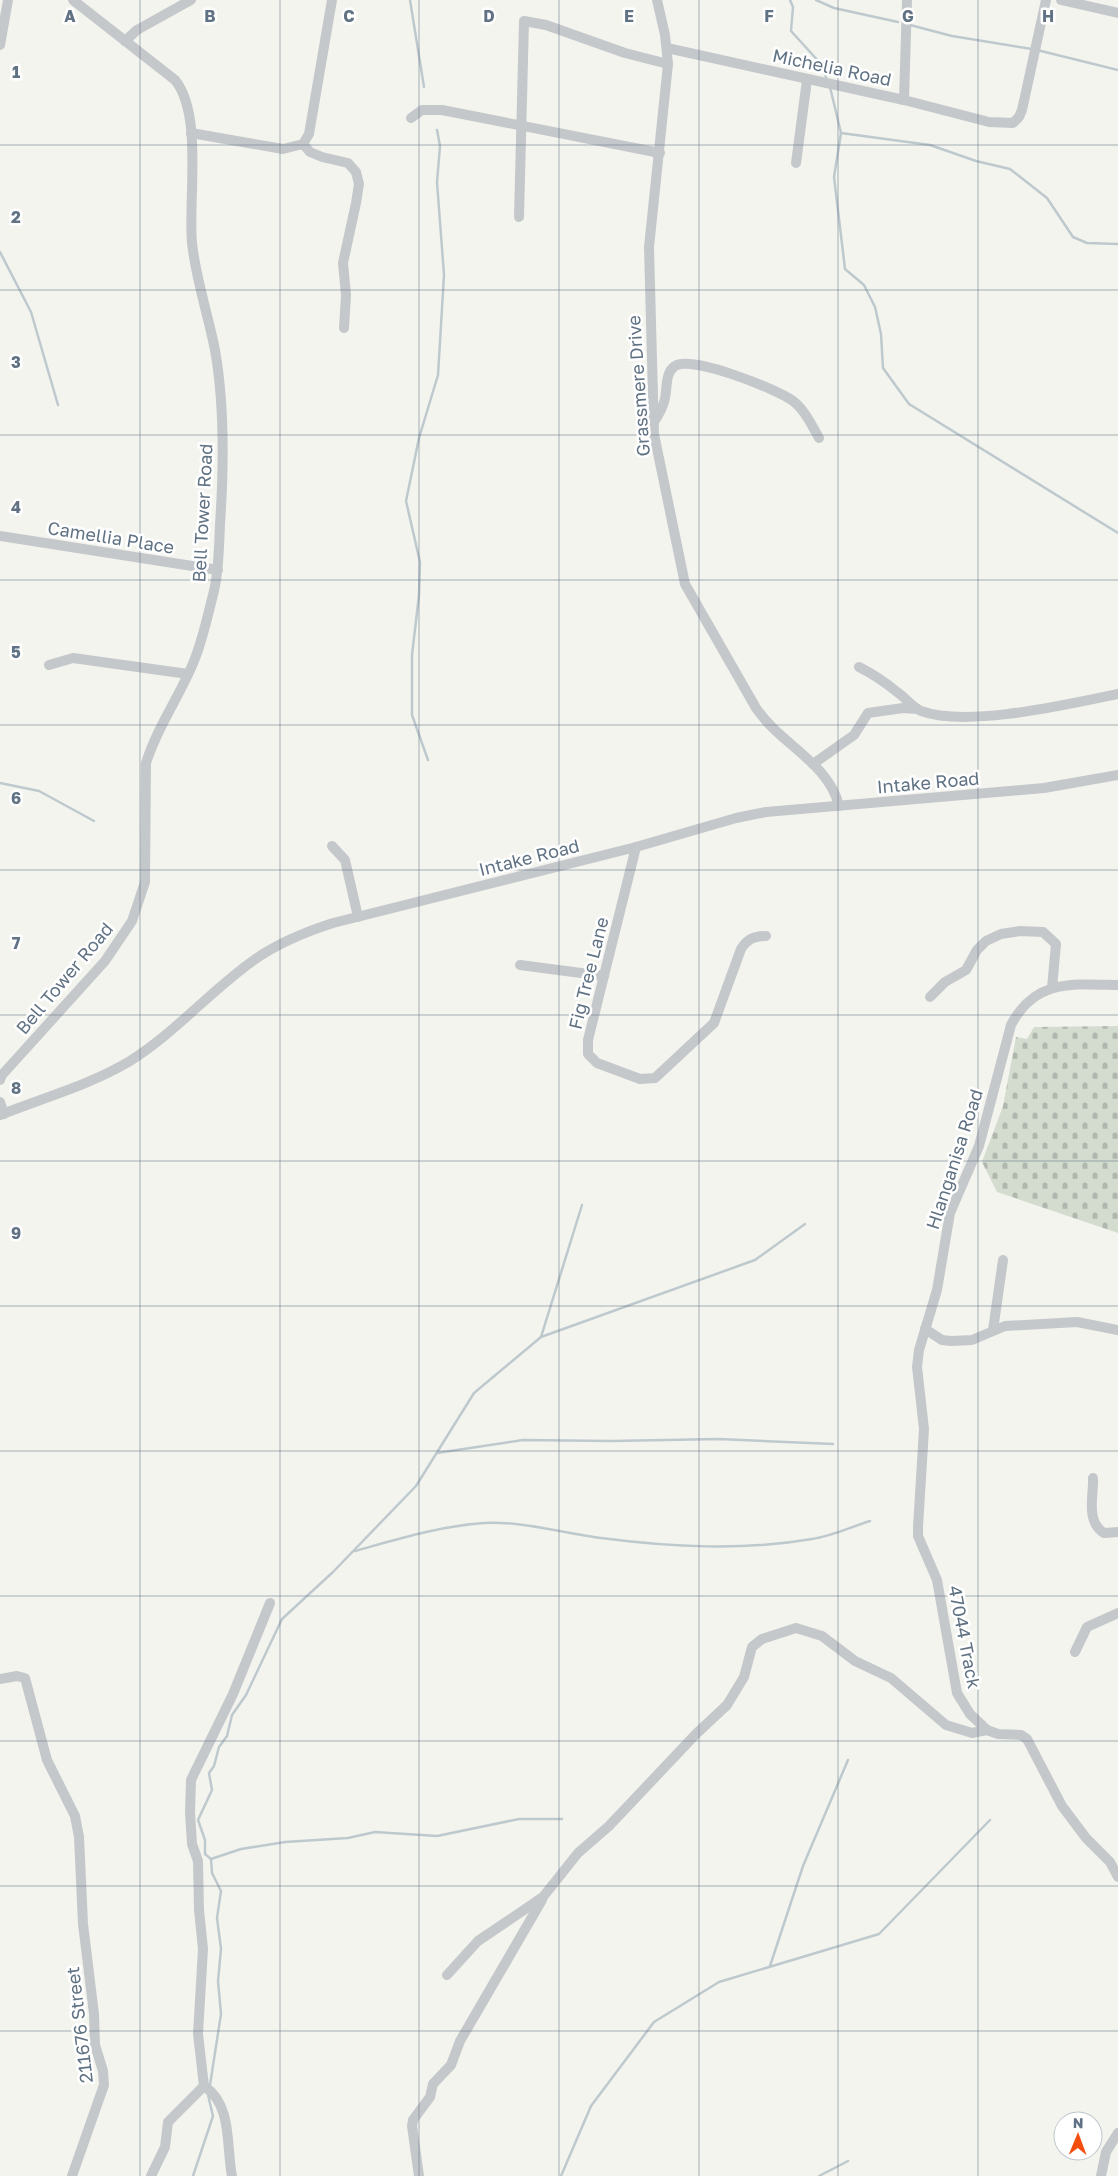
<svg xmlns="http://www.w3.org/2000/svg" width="1118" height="2176" font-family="'Golos Text',sans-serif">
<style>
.cemetery{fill:url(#cemetery-stones)}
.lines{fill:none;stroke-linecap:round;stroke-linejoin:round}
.stream{stroke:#bec9ce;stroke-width:2.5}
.minor{stroke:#c5c8cb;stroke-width:10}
.grid{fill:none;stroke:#607283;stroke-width:1;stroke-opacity:0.55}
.labels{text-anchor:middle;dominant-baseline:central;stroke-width:5;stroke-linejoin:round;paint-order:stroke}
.street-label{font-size:18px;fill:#607283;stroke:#fff}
.grid-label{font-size:16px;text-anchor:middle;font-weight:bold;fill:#607283;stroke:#fff;stroke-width:5;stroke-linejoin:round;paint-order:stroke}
</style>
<defs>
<pattern id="cemetery-stones" width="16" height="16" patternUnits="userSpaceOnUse" patternTransform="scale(1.25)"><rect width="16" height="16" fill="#d4dcd0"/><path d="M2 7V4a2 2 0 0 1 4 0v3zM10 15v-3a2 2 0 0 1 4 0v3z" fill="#afb7ae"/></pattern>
</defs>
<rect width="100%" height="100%" fill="#f4f4ef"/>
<polygon class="cemetery" points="1118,1026 1118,1233 997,1192 982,1162 1003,1106 1016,1037 1027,1039 1034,1027"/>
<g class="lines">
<g class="stream">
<polyline points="410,0 424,87"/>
<polyline points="790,0 793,7 791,31 821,64 827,80"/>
<polyline points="816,0 834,8 898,22"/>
<polyline points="910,25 952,36 1032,49"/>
<polyline points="1037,50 1118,70"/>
<polyline points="830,87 841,133 834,177 845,269 864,285 875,307 881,334 883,368 909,404 1118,533"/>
<polyline points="841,133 930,145 976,161 1010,169 1047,198 1073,237 1087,243 1118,244"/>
<polyline points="0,252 31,312 58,405"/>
<polyline points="428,760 412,715 412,655 419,595 420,562 406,501 419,438 438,375 444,275 437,182 440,146 437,130"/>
<polyline points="0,783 39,791 94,821"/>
<polyline points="541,1337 582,1205"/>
<polyline points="437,1453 523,1440 612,1441 719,1439 833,1444"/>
<path d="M355,1551c43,-12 85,-25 129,-28 40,-2 78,10 117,15 70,9 141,13 211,1 20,-3 39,-12 58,-18"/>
<polyline points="211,1859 241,1849 285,1842 348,1838 375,1832 437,1836 519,1819 562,1819"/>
<polyline points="770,1966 803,1866 848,1760"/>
<polyline points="210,2085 221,2014 218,1981 221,1949 217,1918 221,1891 212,1873 211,1859 205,1854 205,1840 198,1820 212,1790 209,1773 214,1766 219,1747 227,1736 232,1715 246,1695 282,1619 333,1572 416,1486 474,1393 541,1337 755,1260 805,1224"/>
<polyline points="193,2176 213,2116 208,2095"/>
<polyline points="561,2176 591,2106 654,2022 719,1982 879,1934 990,1820"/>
<polyline points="819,2176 848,2161"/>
</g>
<g class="minor">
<path d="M657,0l8,35 3,29 -19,183 5,187 31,150 71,124c25,37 73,55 83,98"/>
<polyline points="1061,0 1118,13"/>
<polyline points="125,41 137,30 191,0"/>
<polyline points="0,45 8,0"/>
<polyline points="667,48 904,100 989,122 1013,123 1019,117 1022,110 1046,0"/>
<polyline points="904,100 907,0"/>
<polyline points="411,118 422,110 442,110 660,153"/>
<polyline points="191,133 283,149 303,144 309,134 332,0"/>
<polyline points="303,144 310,152 322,157 348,163 356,172 359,184 356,203 343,263 346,295 344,328"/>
<polyline points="796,163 807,80"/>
<polyline points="519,217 524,21 546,25 625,53 668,64"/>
<path d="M654,422c4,-6 8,-13 10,-20 4,-11 0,-29 11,-36 16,-11 102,23 118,35 12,9 19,25 26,37"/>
<polyline points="0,536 218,570"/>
<polyline points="49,665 73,658 188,674"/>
<path d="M859,667c14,7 26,15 38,25 8,5 15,15 24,19 47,17 147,-7 197,-17"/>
<polyline points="813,764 854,735 868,713 903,708 917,709"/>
<polyline points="332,846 345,860 358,917"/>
<path d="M636,847l-48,193v14l9,9 43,16 15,-1 59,-55 27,-74c6,-10 13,-13 25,-13"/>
<polyline points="520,965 604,976"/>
<path d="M1118,985c-46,-1 -83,-6 -107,40l-32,121 -29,67 -13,77 -18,60 -2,17 7,62 -6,98v9l19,44 20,113 13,21 17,16 11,4 23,1 6,4 35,67 24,32 24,24 8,15"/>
<polyline points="930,997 945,982 966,970 977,950 986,941 1001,934 1020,931 1043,932 1056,944 1052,988"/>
<path d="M0,1080l2,-5 103,-114 27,-40 13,-39 1,-119c11,-36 34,-67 48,-102 9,-22 14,-47 20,-70 5,-22 5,-45 6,-67 4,-58 5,-117 -5,-174 -7,-36 -19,-70 -23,-107 -4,-44 11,-129 -17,-163l-102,-80"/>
<polyline points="0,1102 4,1114"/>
<path d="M0,1115c43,-17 90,-30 130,-54 45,-28 80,-70 124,-101 24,-17 51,-28 79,-37l303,-76 100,-29 30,-6 278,-24 74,-13"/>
<polyline points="925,1329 942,1340 951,1341 972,1340 1005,1326 1077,1322 1118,1330"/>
<polyline points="993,1330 1003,1260"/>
<path d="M1093,1478c1,17 -8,43 11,55l14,-1"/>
<polyline points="1075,1652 1087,1627 1118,1613"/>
<polyline points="0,1679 17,1676 25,1678 47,1760 75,1816 79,1837 83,1924 94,2014 95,2045 103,2071 104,2085 72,2176"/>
<polyline points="447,1975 478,1941 543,1897 578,1853 609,1826 696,1734 727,1705 744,1677 752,1647 762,1639 796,1628 822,1636 855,1661 891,1678 946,1725 972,1733 987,1730"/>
<polyline points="151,2176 165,2147 168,2122 204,2086"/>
<path d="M232,2176c-6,-29 1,-71 -28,-90l-6,-52 5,-85 -4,-39 -1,-49 -6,-17 -2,-31 1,-33 42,-86 37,-91"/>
<polyline points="419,2176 412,2126 413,2120 430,2097 433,2084 451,2065 460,2041 542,1900"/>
<polyline points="1101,2176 1106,2152 1118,2133"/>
</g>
</g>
<path class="grid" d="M140,0v2176M280,0v2176M419,0v2176M559,0v2176M699,0v2176M838,0v2176M978,0v2176M0,145h1118M0,290h1118M0,435h1118M0,580h1118M0,725h1118M0,870h1118M0,1015h1118M0,1161h1118M0,1306h1118M0,1451h1118M0,1596h1118M0,1741h1118M0,1886h1118M0,2031h1118"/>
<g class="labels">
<g class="street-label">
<text transform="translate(832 67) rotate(12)">Michelia Road</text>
<text transform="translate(638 386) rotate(-94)">Grassmere Drive</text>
<text transform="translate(202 513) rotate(-87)">Bell Tower Road</text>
<text transform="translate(111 537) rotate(9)">Camellia Place</text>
<text transform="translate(928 782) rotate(-5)">Intake Road</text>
<text transform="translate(529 857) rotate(-14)">Intake Road</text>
<text transform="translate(588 973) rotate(-76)">Fig Tree Lane</text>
<text transform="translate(64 978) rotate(-50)">Bell Tower Road</text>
<text transform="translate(954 1159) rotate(-72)">Hlanganisa Road</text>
<text transform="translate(965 1637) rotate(79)">47044 Track</text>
<text transform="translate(79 2025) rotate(-97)">211676 Street</text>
</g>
</g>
<g class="grid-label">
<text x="70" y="22">A</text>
<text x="210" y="22">B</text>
<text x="349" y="22">C</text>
<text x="489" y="22">D</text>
<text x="629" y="22">E</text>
<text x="769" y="22">F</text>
<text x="908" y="22">G</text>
<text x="1048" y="22">H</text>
<text x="16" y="78">1</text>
<text x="16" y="223">2</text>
<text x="16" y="368">3</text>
<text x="16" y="513">4</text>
<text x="16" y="658">5</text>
<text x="16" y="804">6</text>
<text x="16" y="949">7</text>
<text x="16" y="1094">8</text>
<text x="16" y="1239">9</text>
</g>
<g transform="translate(1078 2136) rotate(1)"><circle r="24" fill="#ffffff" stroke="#bfc7cd"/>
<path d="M0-4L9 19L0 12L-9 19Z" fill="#f44e0f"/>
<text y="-8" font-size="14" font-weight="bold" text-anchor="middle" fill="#607283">N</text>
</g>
</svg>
